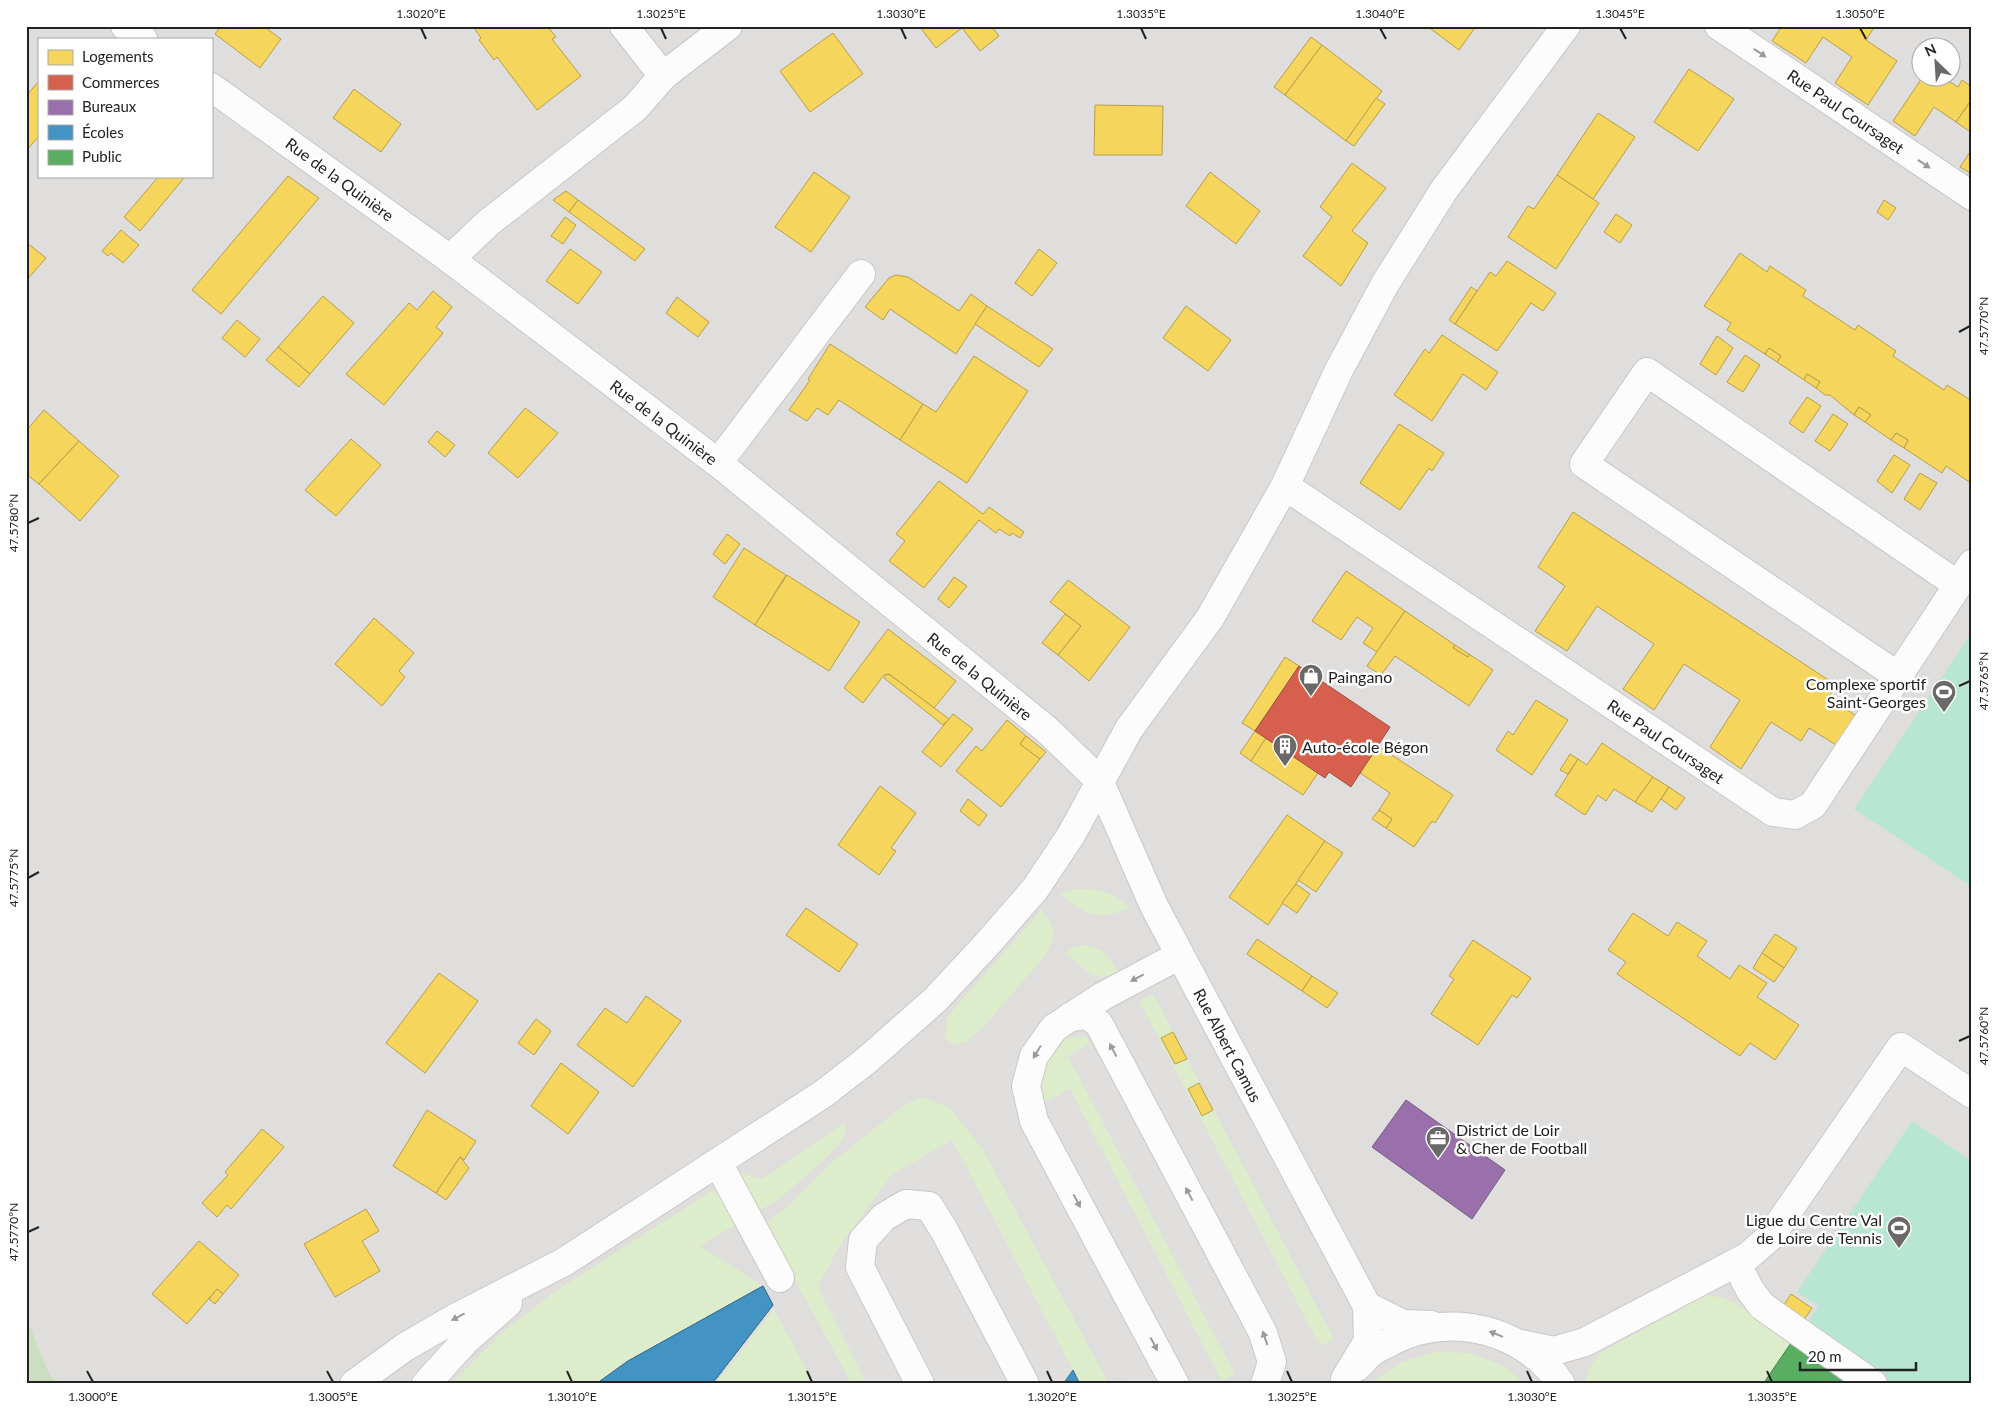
<svg xmlns="http://www.w3.org/2000/svg" width="1998" height="1410" font-family="Lato,sans-serif">
<style>
.residential{fill:#dfdedc;fill-rule:evenodd}
.grass{fill:#ddeccb}
.forest{fill:#cbdec1}
.pitch{fill:#b7e6d2}
.parking{fill:#e0dfde}
.homes{fill:#f6d55c;stroke:#b69f4b}
.shops{fill:#d6604d;stroke:#a04d40}
.offices{fill:#9970ab;stroke:#755982}
.schools{fill:#4393c3;stroke:#397193}
.public{fill:#5aae61;stroke:#49844e}
.lines{fill:none;stroke-linecap:round;stroke-linejoin:round}
.minor-casing{stroke:#c9c8c7;stroke-width:30}
.minor{stroke:#fdfcfc;stroke-width:28}
.oneway{fill:#9a9a9a}
.ticks{fill:none;stroke:#222;stroke-width:2}
.labels{text-anchor:middle;dominant-baseline:central;stroke-width:5;stroke-linejoin:round;paint-order:stroke}
.street-label{font-size:16px;fill:#222;stroke:#fff}
.poi-label{font-size:16px;fill:#222;stroke:#fff;text-anchor:start}
.neatline{fill:none;stroke:#222;stroke-width:2}
.ticks-label{font-size:12px;text-anchor:middle;fill:#222}
</style>
<rect width="100%" height="100%" fill="#f0eeeb"/>
<path class="residential" d="M26,26h1946v1358h-1912l-30,-24 -4,-9zM39,39h172v137h-172zM1920,48h30v30h-30z"/>
<g class="grass">
<path d="M1076,889c24,0 35,2 54,18 -30,15 -45,9 -70,-13z"/>
<path d="M1041,910c13,17 16,21 7,42l-63,73 -19,17 -12,3 -9,-7 2,-21z"/>
<path d="M1085,945c20,5 24,10 34,29 -27,9 -35,-4 -54,-21l8,-6z"/>
<polygon points="1153,994 1334,1339 1320,1346 1139,1001"/>
<path d="M1074,1037h12l5,6 -23,13 167,318 -13,8 -152,-293 -27,15c-1,-22 -2,-46 16,-61 3,-3 10,-5 15,-6z"/>
<polygon points="923,1097 950,1108 982,1148 1109,1384 1080,1384 952,1140 839,1247 818,1286 867,1384 852,1384 764,1224 788,1206 829,1165 871,1131 906,1104"/>
<polygon points="844,1123 846,1132 842,1141 822,1162 779,1199 700,1246 763,1286 629,1361 596,1384 451,1384 505,1330 560,1288 740,1173 762,1179"/>
<path d="M1705,1296l18,1 14,7 54,39 -28,41h-176c-3,-13 8,-24 16,-33z"/>
<polygon points="774,1309 811,1379 808,1384 716,1384"/>
<polygon points="1434,1352 1470,1353 1504,1366 1525,1384 1371,1384 1399,1363"/>
</g>
<polygon class="forest" points="26,1317 50,1376 60,1384 26,1384"/>
<g class="pitch">
<polygon points="1972,632 1972,887 1854,809"/>
<polygon points="1912,1121 1972,1161 1972,1384 1763,1384 1791,1343 1794,1344 1819,1306 1797,1292"/>
</g>
<g class="parking">
<polygon points="1642,392 1931,587 1914,613 1625,417"/>
<polygon points="1618,431 1907,626 1890,651 1602,454"/>
<polygon points="1244,629 1285,657 1242,722 1255,731 1240,753 1186,718 1211,675"/>
<polygon points="1876,830 1972,895 1972,928 1861,854"/>
<polygon points="1862,887 1927,932 1912,954 1847,910"/>
<polygon points="1141,922 1174,982 1159,991 1153,986 1146,985 1108,1008 1109,1017 1139,1001 1320,1346 1296,1359 1278,1384 1258,1362 1235,1374 1068,1056 1091,1043 1086,1037 1074,1037 1059,1042 1046,1059 1042,1081 1043,1103 1070,1089 1222,1382 1218,1384 1125,1384 996,1141 984,1106 985,1068 995,1037 1020,1005 1065,953 1093,976 1106,978 1137,964 1143,958 1146,948 1146,938"/>
<polygon points="1820,951 1869,988 1854,1008 1805,972"/>
<polygon points="1972,957 1972,1020 1967,1028 1937,1008"/>
<polygon points="1863,1021 1889,1037 1762,1225 1737,1208"/>
<polygon points="1969,1035 1972,1037 1972,1079 1950,1065"/>
<polygon points="1937,1085 1972,1108 1972,1145 1920,1110"/>
<polygon points="1887,1094 1911,1111 1793,1282 1768,1265"/>
<polygon points="952,1140 1080,1384 867,1384 818,1287 839,1247 891,1175"/>
</g>
<g class="homes">
<polygon points="221,26 263,26 281,39 260,68 215,34"/>
<polygon points="473,26 547,26 556,37 552,39 581,76 537,110 497,57 494,60 479,40 481,38"/>
<polygon points="919,26 991,26 999,36 980,51 962,28 936,48"/>
<polygon points="1427,26 1470,26 1474,29 1459,50"/>
<polygon points="1782,26 1875,26 1866,40 1897,61 1868,105 1835,83 1852,57 1823,37 1806,63 1772,41"/>
<polygon points="833,33 863,74 810,112 780,71"/>
<polygon points="1311,37 1322,45 1285,95 1274,87"/>
<polygon points="1322,45 1382,91 1346,141 1285,95"/>
<polygon points="1689,69 1734,99 1698,151 1654,122"/>
<polygon points="1922,78 1944,78 1958,87 1962,80 1972,87 1972,99 1956,122 1934,107 1915,136 1893,121"/>
<polygon points="39,81 39,136 26,151 26,96"/>
<polygon points="354,89 401,124 381,152 333,118"/>
<polygon points="1376,98 1385,104 1354,146 1346,141"/>
<polygon points="1972,99 1972,133 1956,122"/>
<polygon points="1095,105 1163,106 1162,155 1094,155"/>
<polygon points="1598,113 1635,137 1593,199 1557,175"/>
<polygon points="1972,149 1972,174 1960,167"/>
<polygon points="1352,163 1386,188 1352,231 1368,243 1341,286 1303,256 1332,217 1320,207"/>
<polygon points="814,172 850,197 811,252 775,227"/>
<polygon points="1210,172 1260,211 1236,244 1186,206"/>
<polygon points="1557,175 1599,203 1556,269 1508,237 1528,206 1534,209"/>
<polygon points="159,176 182,176 184,178 140,231 124,217"/>
<polygon points="288,176 319,198 221,314 192,290"/>
<polygon points="566,191 578,200 569,212 553,200"/>
<polygon points="578,200 645,249 635,261 569,212"/>
<polygon points="1884,200 1896,208 1888,220 1877,212"/>
<polygon points="1616,214 1632,225 1620,243 1604,232"/>
<polygon points="565,217 576,225 563,244 551,236"/>
<polygon points="121,230 139,245 123,263 111,253 108,256 102,251"/>
<polygon points="26,242 46,258 26,281"/>
<polygon points="570,249 602,272 578,304 546,281"/>
<polygon points="1039,249 1057,263 1032,296 1015,283"/>
<polygon points="1740,253 1767,272 1770,266 1806,290 1803,296 1855,330 1858,325 1896,351 1893,356 1944,390 1947,385 1972,401 1972,484 1946,466 1942,473 1904,448 1908,440 1896,433 1891,440 1865,422 1871,415 1859,407 1854,415 1830,395 1825,395 1816,388 1820,382 1807,374 1804,380 1777,362 1781,356 1769,348 1765,354 1727,330 1731,323 1704,306"/>
<polygon points="1507,261 1556,293 1543,311 1531,303 1497,351 1455,324 1490,272 1496,276"/>
<polygon points="896,275 908,277 959,311 971,294 987,306 956,354 890,309 883,320 865,307 889,278"/>
<polygon points="1471,287 1477,291 1455,324 1449,320"/>
<polygon points="433,291 452,307 436,327 443,333 384,405 346,374 409,303 417,310"/>
<polygon points="323,296 354,323 310,374 278,347"/>
<polygon points="677,297 709,322 698,337 666,313"/>
<polygon points="987,306 1053,349 1039,367 975,324"/>
<polygon points="1186,306 1231,340 1208,371 1163,338"/>
<polygon points="237,320 260,339 245,357 222,338"/>
<polygon points="1442,335 1498,372 1486,390 1463,374 1432,421 1394,395 1425,349 1429,353"/>
<polygon points="1717,336 1733,348 1716,375 1700,364"/>
<polygon points="830,344 923,404 900,440 839,400 828,415 817,408 807,421 789,410 810,380 808,379"/>
<polygon points="278,347 310,374 299,387 266,360"/>
<polygon points="1769,348 1781,356 1777,362 1765,354"/>
<polygon points="1745,355 1760,365 1743,392 1727,382"/>
<polygon points="974,356 1028,391 967,483 900,440 923,404 936,412"/>
<polygon points="1807,374 1820,382 1816,388 1804,380"/>
<polygon points="1807,397 1821,406 1803,433 1789,423"/>
<polygon points="1859,407 1871,415 1865,422 1854,415"/>
<polygon points="525,408 558,433 518,478 488,453"/>
<polygon points="44,410 79,441 39,484 26,474 26,431"/>
<polygon points="1833,414 1848,424 1830,451 1815,441"/>
<polygon points="1399,424 1444,453 1432,471 1429,468 1400,510 1360,483"/>
<polygon points="437,431 455,445 445,457 428,442"/>
<polygon points="1896,433 1908,440 1904,448 1891,440"/>
<polygon points="351,439 381,465 336,516 305,490"/>
<polygon points="79,441 119,476 80,521 39,484"/>
<polygon points="1894,455 1910,465 1892,493 1877,481"/>
<polygon points="1920,473 1937,483 1920,510 1904,499"/>
<polygon points="939,481 983,514 989,507 1024,532 1020,538 1012,533 1010,536 999,529 996,533 979,520 924,588 889,561 905,541 896,534"/>
<polygon points="1573,512 1836,685 1828,698 1855,715 1836,745 1809,728 1801,741 1771,722 1741,769 1710,747 1740,700 1684,664 1654,710 1623,689 1654,644 1597,606 1567,651 1535,631 1565,586 1538,567"/>
<polygon points="727,534 740,544 725,564 713,554"/>
<polygon points="744,548 786,575 755,625 713,597"/>
<polygon points="1346,571 1405,611 1377,652 1363,643 1373,628 1357,617 1341,640 1312,621"/>
<polygon points="787,575 860,622 829,671 755,625"/>
<polygon points="954,577 967,586 949,608 938,599"/>
<polygon points="1068,580 1130,627 1089,681 1058,655 1081,626 1050,602"/>
<polygon points="1405,611 1455,645 1453,648 1468,657 1469,654 1493,670 1469,706 1395,656 1381,675 1367,666"/>
<polygon points="1065,614 1081,626 1058,655 1042,643"/>
<polygon points="374,618 414,653 399,671 405,677 382,706 335,664"/>
<polygon points="888,629 956,681 934,708 889,674 884,675 863,703 844,688"/>
<polygon points="1455,645 1469,654 1468,657 1453,648"/>
<polygon points="1285,657 1299,666 1255,731 1242,723"/>
<polygon points="887,674 890,675 949,719 943,725 884,678"/>
<polygon points="1536,700 1568,720 1532,775 1496,750 1508,731 1513,735"/>
<polygon points="953,714 973,729 941,767 922,752"/>
<polygon points="1007,720 1026,736 1020,744 1040,759 1001,807 956,771 976,746 982,751"/>
<polygon points="1255,731 1266,738 1251,761 1240,753"/>
<polygon points="1026,736 1046,752 1040,759 1020,744"/>
<polygon points="1266,738 1318,773 1303,795 1251,761"/>
<polygon points="1602,743 1653,777 1635,802 1614,789 1606,801 1598,795 1585,815 1555,795 1578,759 1587,765"/>
<polygon points="1378,746 1453,795 1435,823 1432,821 1414,847 1386,828 1392,819 1379,810 1390,793 1360,773"/>
<polygon points="1570,754 1578,759 1568,774 1560,770"/>
<polygon points="1653,777 1669,787 1652,812 1635,802"/>
<polygon points="880,786 916,813 891,848 896,851 879,875 838,845"/>
<polygon points="1669,787 1685,798 1676,810 1661,799"/>
<polygon points="968,799 987,815 979,826 960,811"/>
<polygon points="1379,810 1392,819 1386,828 1372,819"/>
<polygon points="1287,815 1325,841 1268,925 1229,897"/>
<polygon points="1325,841 1343,853 1316,892 1298,880"/>
<polygon points="1296,884 1310,894 1297,913 1282,903"/>
<polygon points="806,908 858,944 839,972 786,935"/>
<polygon points="1633,913 1668,936 1677,922 1707,941 1697,956 1730,979 1739,965 1767,983 1757,997 1799,1025 1775,1060 1750,1043 1740,1056 1617,974 1626,962 1608,950"/>
<polygon points="1775,934 1797,948 1784,968 1762,953"/>
<polygon points="1257,939 1312,976 1302,991 1247,954"/>
<polygon points="1473,940 1531,978 1517,998 1512,995 1478,1045 1431,1014 1454,979 1449,976"/>
<polygon points="1762,953 1784,968 1774,982 1753,968"/>
<polygon points="439,973 478,1001 425,1073 386,1043"/>
<polygon points="1312,976 1338,993 1327,1008 1302,991"/>
<polygon points="646,996 681,1021 633,1087 577,1045 605,1008 627,1023"/>
<polygon points="536,1019 551,1031 534,1055 518,1043"/>
<polygon points="1173,1032 1187,1059 1175,1064 1161,1038"/>
<polygon points="561,1063 599,1092 568,1134 531,1106"/>
<polygon points="1199,1083 1213,1110 1202,1116 1188,1089"/>
<polygon points="427,1110 476,1141 464,1160 460,1157 436,1193 393,1166"/>
<polygon points="262,1129 284,1147 231,1209 227,1205 217,1217 202,1203 228,1175 225,1172"/>
<polygon points="460,1157 469,1168 446,1200 436,1193"/>
<polygon points="366,1209 379,1231 362,1241 380,1271 335,1297 304,1244"/>
<polygon points="199,1241 239,1275 223,1294 217,1289 187,1324 152,1294"/>
<polygon points="217,1289 223,1294 215,1304 209,1299"/>
<polygon points="1791,1294 1812,1308 1804,1320 1783,1306"/>
</g>
<polygon class="shops" points="1299,666 1390,727 1351,787 1329,772 1325,778 1255,731"/>
<polygon class="offices" points="1406,1100 1505,1170 1472,1219 1372,1147"/>
<g class="schools">
<polygon points="763,1286 773,1305 712,1384 596,1384 628,1361"/>
<polygon points="763,1286 773,1305 712,1384 596,1384 628,1361"/>
<polygon points="1073,1370 1080,1384 1063,1384"/>
</g>
<polygon class="public" points="1791,1343 1851,1384 1763,1384"/>
<g class="lines">
<defs>
<g id="minor">
<polyline points="125,26 143,39"/>
<polyline points="624,26 663,76"/>
<polyline points="1719,26 1972,196"/>
<polyline points="211,87 450,259 718,463 1046,729 1099,780 1154,906 1367,1306 1368,1341 1345,1379"/>
<polyline points="450,259 488,223 635,108 663,76 728,26"/>
<polyline points="718,463 861,274"/>
<polyline points="1285,486 1773,812 1795,815 1813,805 1972,564"/>
<polyline points="1898,676 1584,464 1647,372 1958,585"/>
<polyline points="1070,1017 1088,1015 1099,1024 1263,1333 1272,1362 1265,1384"/>
<polyline points="718,1163 780,1278"/>
<polyline points="1736,1263 1750,1290 1762,1306 1873,1384"/>
<polyline points="1367,1306 1403,1324 1431,1325"/>
<polyline points="1521,1344 1554,1351 1585,1342 1747,1257 1770,1237 1901,1047 1972,1094"/>
<path d="M1357,1367c5,-5 10,-11 16,-16 6,-4 14,-7 21,-11 58,-29 131,-10 167,44"/>
<polyline points="354,1384 405,1347 457,1317 564,1262 823,1094 867,1060 935,1000 989,942 1035,889 1071,835 1129,729 1210,618 1285,486 1339,370 1385,284 1444,190 1566,26"/>
<polyline points="426,1384 465,1341 508,1303"/>
<polyline points="920,1384 860,1267 863,1240 884,1217 906,1204 929,1206 944,1230 1025,1384"/>
<polyline points="1175,1384 1034,1121 1026,1086 1034,1056 1054,1028 1103,996 1180,955"/>
</g>
</defs>
<use href="#minor" class="minor-casing"/>
<use href="#minor" class="minor"/>
</g>
<defs><path id="oneway-solid" d="M-6-.8H1V-3.2L6.5 0L1 3.2V.8H-6Z" transform="scale(1.25)"/></defs>
<g class="oneway">
<use href="#oneway-solid" transform="translate(1760 53) rotate(34)"/>
<use href="#oneway-solid" transform="translate(1924 164) rotate(34)"/>
<use href="#oneway-solid" transform="translate(1137 978) rotate(152)"/>
<use href="#oneway-solid" transform="translate(1113 1050) rotate(-118)"/>
<use href="#oneway-solid" transform="translate(1037 1052) rotate(121)"/>
<use href="#oneway-solid" transform="translate(1189 1194) rotate(-118)"/>
<use href="#oneway-solid" transform="translate(1077 1201) rotate(62)"/>
<use href="#oneway-solid" transform="translate(458 1317) rotate(152)"/>
<use href="#oneway-solid" transform="translate(1496 1334) rotate(-158)"/>
<use href="#oneway-solid" transform="translate(1265 1338) rotate(-109)"/>
<use href="#oneway-solid" transform="translate(1154 1344) rotate(62)"/>
</g>
<path class="ticks" d="M421,28l5,11M661,28l5,11M901,28l5,11M1141,28l5,11M1380,28l6,11M1620,28l6,11M1860,28l6,11M1959,332l11,-6M28,523l11,-5M1959,686l11,-5M28,878l11,-6M1959,1041l11,-5M28,1232l11,-5M87,1371l6,11M327,1371l6,11M567,1371l5,11M807,1371l5,11M1047,1371l5,11M1287,1371l5,11M1527,1371l5,11M1767,1371l5,11"/>
<defs>
<symbol id="shop-pin" viewBox="-11 -11 22 30"><path d="M0 17L-7.5 6A9.5 9.5 0 1 1 7.5 6Z" fill="#6a6968" stroke="#fff"/><path d="M-5-2.5h2.3a2.7 3.5 0 0 1 5.4 0H5L5.5 6h-11ZM-1.5-2.5h3a1.5 2.3 0 0 0-3 0Z" fill="#fff"/></symbol>
<symbol id="stadium-pin" viewBox="-11 -11 22 30"><path d="M0 17L-7.5 6A9.5 9.5 0 1 1 7.5 6Z" fill="#6a6968" stroke="#fff"/><path d="M0-5a6.5 5 0 1 0 0 10a6.5 5 0 1 0 0-10ZM-3.5-1.8h7v3.6h-7Z" fill="#fff"/></symbol>
<symbol id="building-pin" viewBox="-11 -11 22 30"><path d="M0 17L-7.5 6A9.5 9.5 0 1 1 7.5 6Z" fill="#6a6968" stroke="#fff"/><path d="M-4-6H4V6H1V3H-1V6H-4ZM-2.5-4.3h1.7v1.8h-1.7ZM.8-4.3h1.7v1.8H.8ZM-2.5-1h1.7V.8h-1.7ZM.8-1h1.7V.8H.8Z" fill="#fff"/></symbol>
<symbol id="office-pin" viewBox="-11 -11 22 30"><path d="M0 17L-7.5 6A9.5 9.5 0 1 1 7.5 6Z" fill="#6a6968" stroke="#fff"/><path d="M-6-3h4V-5.5h4V-3h4V5H-6ZM-1-4.5V-3h2v-1.5ZM-6 0V1H6V0Z" fill="#fff"/></symbol>
</defs>
<g fill-rule="evenodd">
<use href="#shop-pin" x="1297" y="662" width="28" height="38"/>
<use href="#stadium-pin" x="1930" y="678" width="28" height="38"/>
<use href="#building-pin" x="1271" y="732" width="28" height="38"/>
<use href="#office-pin" x="1424" y="1124" width="28" height="38"/>
<use href="#stadium-pin" x="1885" y="1214" width="28" height="38"/>
</g>
<g class="labels">
<g class="street-label">
<text transform="translate(1846 111) rotate(34)">Rue Paul Coursaget</text>
<text transform="translate(340 179) rotate(36)">Rue de la Quinière</text>
<text transform="translate(664 422) rotate(37)">Rue de la Quinière</text>
<text transform="translate(980 676) rotate(39)">Rue de la Quinière</text>
<text transform="translate(1666 741) rotate(34)">Rue Paul Coursaget</text>
<text transform="translate(1228 1045) rotate(62)">Rue Albert Camus</text>
</g>
<g class="poi-label">
<text x="1328" y="676">Paingano</text>
<text x="1926" y="683" text-anchor="end">Complexe sportif<tspan x="1926" dy="18">Saint-Georges</tspan></text>
<text x="1302" y="746">Auto-école Bégon</text>
<text x="1456" y="1129">District de Loir<tspan x="1456" dy="18">&amp; Cher de Football</tspan></text>
<text x="1882" y="1219" text-anchor="end">Ligue du Centre Val<tspan x="1882" dy="18">de Loire de Tennis</tspan></text>
</g>
</g>
<rect width="1998" height="1410" fill="none" stroke="#ffffff" stroke-width="55"/>
<rect x="38" y="38" width="175" height="140" fill="#ffffff" stroke="#a7a7a7"/>
<rect x="48" y="50" width="25" height="15" fill="#f6d55c" stroke="#a7a7a7"/>
<text x="82" y="62" font-size="15" fill="#222222">Logements</text>
<rect x="48" y="75" width="25" height="15" fill="#d6604d" stroke="#a7a7a7"/>
<text x="82" y="88" font-size="15" fill="#222222">Commerces</text>
<rect x="48" y="100" width="25" height="15" fill="#9970ab" stroke="#a7a7a7"/>
<text x="82" y="112" font-size="15" fill="#222222">Bureaux</text>
<rect x="48" y="125" width="25" height="15" fill="#4393c3" stroke="#a7a7a7"/>
<text x="82" y="138" font-size="15" fill="#222222">Écoles</text>
<rect x="48" y="150" width="25" height="15" fill="#5aae61" stroke="#a7a7a7"/>
<text x="82" y="162" font-size="15" fill="#222222">Public</text>
<g transform="translate(1936 62) rotate(335)"><circle r="24" fill="#ffffff" stroke="#a7a7a7"/>
<path d="M0-4L9 19L0 12L-9 19Z" fill="#6a6968"/>
<text y="-8" font-size="14" font-weight="bold" text-anchor="middle" fill="#222222">N</text>
</g>
<path d="M1800 1362v8h116v-8" fill="none" stroke="#222222" stroke-width="2.5"/>
<text x="1808" y="1362" font-size="15" fill="#222222" stroke="#ffffff" stroke-width="4" paint-order="stroke">20 m</text>
<rect x="28" y="28" width="1942" height="1354" class="neatline"/>
<g class="ticks-label">
<text x="421" y="18">1.3020°E</text>
<text x="661" y="18">1.3025°E</text>
<text x="901" y="18">1.3030°E</text>
<text x="1141" y="18">1.3035°E</text>
<text x="1380" y="18">1.3040°E</text>
<text x="1620" y="18">1.3045°E</text>
<text x="1860" y="18">1.3050°E</text>
<text transform="translate(1984 326) rotate(-90)" y="4">47.5770°N</text>
<text transform="translate(14 523) rotate(-90)" y="4">47.5780°N</text>
<text transform="translate(1984 681) rotate(-90)" y="4">47.5765°N</text>
<text transform="translate(14 878) rotate(-90)" y="4">47.5775°N</text>
<text transform="translate(1984 1036) rotate(-90)" y="4">47.5760°N</text>
<text transform="translate(14 1232) rotate(-90)" y="4">47.5770°N</text>
<text x="93" y="1401">1.3000°E</text>
<text x="333" y="1401">1.3005°E</text>
<text x="572" y="1401">1.3010°E</text>
<text x="812" y="1401">1.3015°E</text>
<text x="1052" y="1401">1.3020°E</text>
<text x="1292" y="1401">1.3025°E</text>
<text x="1532" y="1401">1.3030°E</text>
<text x="1772" y="1401">1.3035°E</text>
</g>
</svg>
